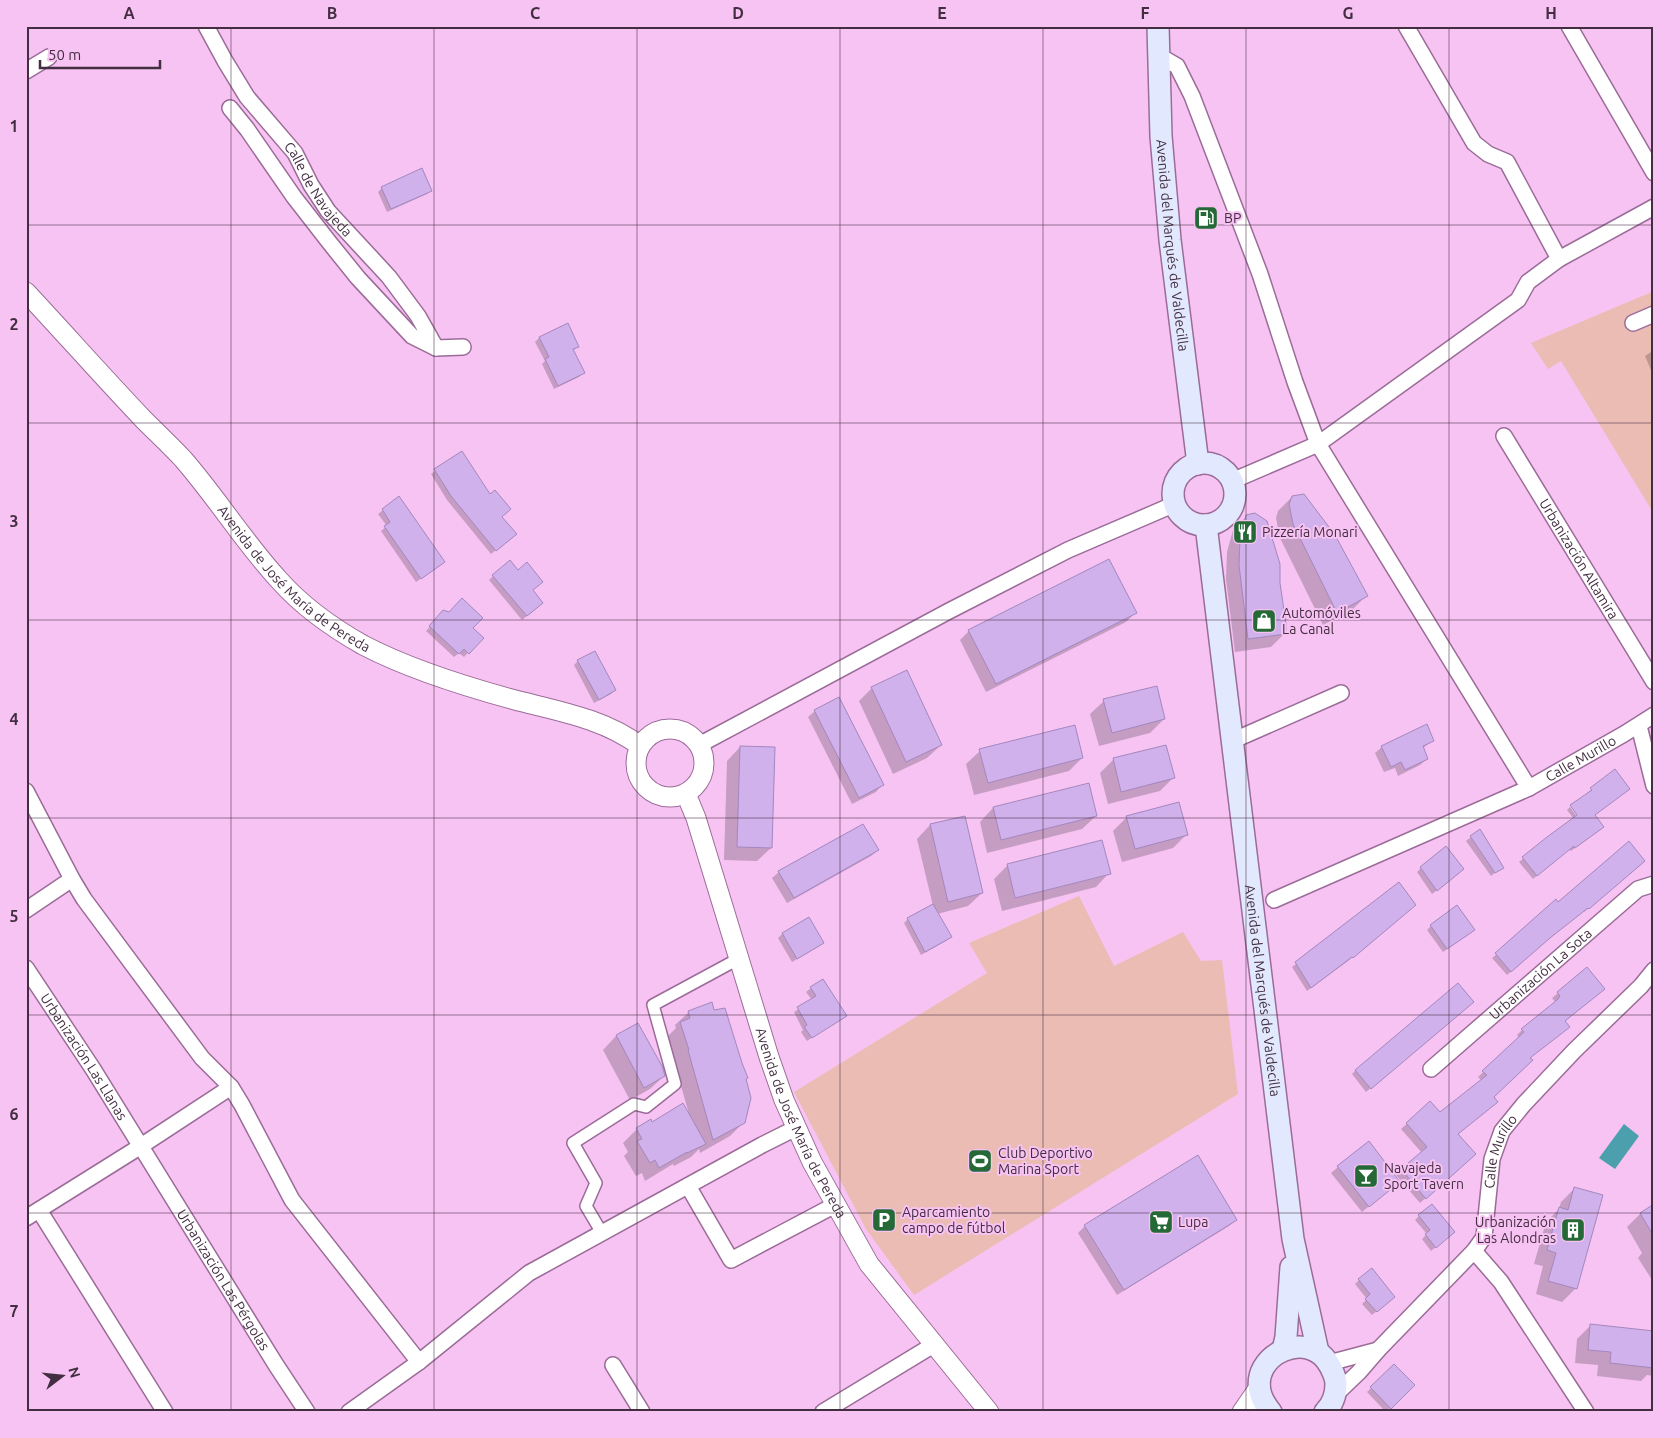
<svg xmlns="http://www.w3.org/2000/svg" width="1680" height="1438" font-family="Ubuntu,sans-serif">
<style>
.green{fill:#ebbcb4}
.water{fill:#4ca0ad}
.shadow{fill:#0003}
.building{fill:#d0b1eb;stroke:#a487be}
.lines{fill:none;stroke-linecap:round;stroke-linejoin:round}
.pedestrian-casing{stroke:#9b6c98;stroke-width:14}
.minor-casing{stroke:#9b6c98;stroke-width:18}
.tertiary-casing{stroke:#9b6c98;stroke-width:21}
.secondary-casing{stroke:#9b6c98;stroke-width:24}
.pedestrian{stroke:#fff;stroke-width:11}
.minor{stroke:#fff;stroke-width:15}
.tertiary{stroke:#fff;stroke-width:19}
.secondary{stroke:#e2e9fe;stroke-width:21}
.grid{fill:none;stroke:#432e41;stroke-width:1;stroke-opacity:0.55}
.labels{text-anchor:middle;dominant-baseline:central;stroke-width:4;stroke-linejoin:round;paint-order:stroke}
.street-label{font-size:14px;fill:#432e41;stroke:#f7c3f3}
.poi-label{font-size:14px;fill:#432e41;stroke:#f7c3f3;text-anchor:start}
.neatline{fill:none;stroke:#432e41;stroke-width:2}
.grid-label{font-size:16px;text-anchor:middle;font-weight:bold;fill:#432e41}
</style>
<rect width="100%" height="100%" fill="#f7c3f3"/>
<g class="green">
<polygon points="1654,291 1654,514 1561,361 1548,369 1531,343"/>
<polygon points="1079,896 1114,966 1183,932 1201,961 1222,960 1238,1094 914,1295 866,1229 794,1092 987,973 969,943"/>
</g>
<polygon class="water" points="1624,1124 1639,1136 1615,1169 1599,1158"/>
<g class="shadow">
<polygon points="382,188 431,190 427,194 387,212 378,192"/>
<polygon points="567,325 578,346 573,351 583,373 579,377 554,389 542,364 545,361 535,342 539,338"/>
<polygon points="1654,350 1654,377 1645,356"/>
<polygon points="461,453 511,538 491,554 447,500 431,474"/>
<polygon points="1292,497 1366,596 1353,609 1323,625 1280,538 1276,518 1278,511"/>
<polygon points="399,498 439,566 416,582 381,531 387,526 378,514"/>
<polygon points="1247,516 1278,583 1285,633 1271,647 1235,652 1226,579 1227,552 1233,530"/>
<polygon points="493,576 538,607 522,620 489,580"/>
<polygon points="444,611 471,628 482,638 464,657 459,653 454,657 426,631"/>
<polygon points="1135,613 1126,622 986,692 960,640 969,631"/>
<polygon points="578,661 615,690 611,694 594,703 574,665"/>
<polygon points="872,688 941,745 927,758 893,774 859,701"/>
<polygon points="1104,701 1164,719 1150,733 1099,746 1090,714"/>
<polygon points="815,711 882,785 876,792 852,804 808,717"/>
<polygon points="1433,740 1422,749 1427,759 1420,765 1398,776 1395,768 1384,772 1375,753 1382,747"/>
<polygon points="740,747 771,848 757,861 724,860 727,761"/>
<polygon points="980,751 1082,758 1069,771 974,795 966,764"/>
<polygon points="1114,759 1173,778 1160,791 1108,804 1100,773"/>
<polygon points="1615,771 1594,815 1603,827 1571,851 1569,849 1533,879 1519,862 1548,838 1574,819 1567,810 1570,807 1580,821 1588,794 1587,793"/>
<polygon points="1088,785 1096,816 1082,829 987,853 980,822 993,808"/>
<polygon points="1127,817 1187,834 1173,848 1122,862 1113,831"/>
<polygon points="930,825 982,893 968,906 937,914 950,937 946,941 921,955 904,923 908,919 933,906 917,839"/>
<polygon points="1480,830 1502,867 1491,876 1466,841"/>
<polygon points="878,850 871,856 787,903 772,878 779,872"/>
<polygon points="1639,865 1584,912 1583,911 1545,942 1507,975 1492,958 1558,903"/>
<polygon points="1007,866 1109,873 1096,887 1002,911 994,879"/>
<polygon points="1421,868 1459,873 1432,894 1417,872"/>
<polygon points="1399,883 1410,909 1348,961 1307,991 1292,967"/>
<polygon points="808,919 822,943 818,947 792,962 778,938 782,934"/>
<polygon points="1431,926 1469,934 1443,952 1427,930"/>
<polygon points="811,988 845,1016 807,1041 801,1032 803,1030 794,1012 812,1000 806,992"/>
<polygon points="1603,989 1564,1022 1457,1135 1469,1160 1420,1203 1396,1175 1422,1153 1401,1129 1430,1103 1440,1114 1482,1081 1478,1077 1519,1038 1517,1035 1522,1030 1556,1003 1552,998 1558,993"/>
<polygon points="1468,1006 1366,1092 1352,1074 1356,1070"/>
<polygon points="689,1012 714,1012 745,1080 744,1122 730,1136 700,1153 699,1149 691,1157 674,1166 673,1164 645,1181 642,1173 636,1176 624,1156 628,1152 623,1143 637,1129 652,1123 689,1114 675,1065 676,1064 667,1037 676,1028 675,1025"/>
<polygon points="638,1025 664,1076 650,1089 630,1100 603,1050 616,1036"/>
<polygon points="1197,1157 1236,1220 1229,1226 1117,1295 1078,1233 1085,1226"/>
<polygon points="1338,1167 1399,1182 1362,1212 1331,1173"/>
<polygon points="1575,1188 1576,1288 1562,1302 1536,1294 1543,1266 1534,1264 1546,1222 1559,1209 1561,1202"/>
<polygon points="1654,1206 1654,1283 1638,1258 1642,1253 1627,1227 1640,1214"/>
<polygon points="1419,1216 1449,1236 1431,1251 1422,1239 1427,1234 1415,1220"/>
<polygon points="1359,1280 1389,1301 1372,1315 1362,1304 1367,1299 1355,1284"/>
<polygon points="1591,1325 1654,1332 1654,1376 1647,1375 1641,1381 1597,1376 1598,1365 1575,1363 1577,1339"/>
<polygon points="1394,1366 1413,1385 1386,1412 1367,1392"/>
</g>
<g class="building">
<polygon points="422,168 432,191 391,209 381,187"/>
<polygon points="568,323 579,347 573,349 585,373 558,386 545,359 549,357 539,337"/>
<polygon points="462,451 490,494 495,490 511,509 502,517 517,534 496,551 451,496 434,469"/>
<polygon points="1304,494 1335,535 1368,596 1337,613 1293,524 1289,504 1292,496"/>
<polygon points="399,496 445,562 421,579 384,526 390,522 382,509"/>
<polygon points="1255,513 1267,521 1280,564 1280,583 1286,624 1286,634 1248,639 1239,565 1240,538 1246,515"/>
<polygon points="1109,559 1137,613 996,684 968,630"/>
<polygon points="510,560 518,570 527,562 543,582 533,590 543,603 527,616 492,575"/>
<polygon points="462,598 483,618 473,628 484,638 469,654 464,649 459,654 429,626 443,610 449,612"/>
<polygon points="595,651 616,690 599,700 577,660"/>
<polygon points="907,670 942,745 906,762 871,687"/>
<polygon points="1157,686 1165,719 1112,733 1103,699"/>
<polygon points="839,697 884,785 859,798 814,710"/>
<polygon points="1427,724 1434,741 1423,746 1428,759 1405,770 1401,762 1391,767 1381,746"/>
<polygon points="1075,725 1083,758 988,783 979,749"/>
<polygon points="1166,745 1175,778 1121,792 1113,758"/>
<polygon points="740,746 775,747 772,848 737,847"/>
<polygon points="1615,769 1630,789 1595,815 1604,827 1575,848 1574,846 1537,876 1522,857 1547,837 1577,815 1570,805 1592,790 1590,788"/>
<polygon points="1089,783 1097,816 1001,840 993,807"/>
<polygon points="1179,802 1188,835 1135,849 1126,816"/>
<polygon points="965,816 983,893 948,902 930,824"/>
<polygon points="863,824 879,850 794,898 778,871"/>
<polygon points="1480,829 1504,868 1495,873 1470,836"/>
<polygon points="1102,840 1111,874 1015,898 1007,864"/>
<polygon points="1629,841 1645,861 1589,909 1588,908 1550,938 1511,972 1495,953 1556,899 1558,902"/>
<polygon points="1446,846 1464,869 1437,891 1420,867"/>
<polygon points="1399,882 1416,905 1353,958 1352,957 1311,988 1295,962"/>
<polygon points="933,904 952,937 925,952 907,918"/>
<polygon points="1457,905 1475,930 1447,949 1430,925"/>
<polygon points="809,917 824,943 797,959 782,933"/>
<polygon points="1587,967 1605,989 1565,1021 1570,1027 1530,1058 1533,1060 1494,1097 1498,1102 1458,1134 1476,1154 1426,1199 1401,1169 1427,1147 1406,1123 1430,1101 1440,1112 1487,1075 1482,1071 1524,1032 1521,1029 1557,1000 1560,996 1557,992"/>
<polygon points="823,979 847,1016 812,1038 804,1027 807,1025 797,1007 816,996 810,987"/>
<polygon points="1458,983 1474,1002 1371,1089 1355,1070"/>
<polygon points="712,1002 714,1010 725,1008 742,1063 748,1078 746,1079 751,1098 745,1123 713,1140 688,1050 689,1050 680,1022 690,1018 688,1011"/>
<polygon points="638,1023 662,1066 665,1076 644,1088 616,1035"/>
<polygon points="683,1103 706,1144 687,1153 687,1152 659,1168 655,1160 650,1163 637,1141 642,1139 636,1128 651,1119 652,1122"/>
<polygon points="1369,1141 1400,1182 1369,1207 1337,1166"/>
<polygon points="1198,1155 1237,1220 1124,1290 1084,1225"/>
<polygon points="1574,1187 1603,1195 1577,1289 1548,1281 1556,1253 1547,1250 1559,1207 1568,1210"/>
<polygon points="1432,1204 1455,1232 1436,1248 1425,1234 1430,1230 1418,1215"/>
<polygon points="1654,1204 1654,1237 1640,1213"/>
<polygon points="1372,1268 1395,1297 1377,1312 1365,1299 1370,1294 1358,1279"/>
<polygon points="1590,1324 1654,1331 1654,1368 1610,1363 1611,1352 1588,1350"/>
<polygon points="1394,1364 1415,1385 1391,1409 1370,1387"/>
</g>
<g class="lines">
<defs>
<polyline id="pedestrian" points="602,1233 586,1206 596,1183 573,1143 634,1104 646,1107 675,1084 653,1005 740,958"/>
<g id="minor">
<path id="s1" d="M206,26l19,35 22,36 48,56 16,32 17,26 61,66 29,39 18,32"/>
<polyline points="1406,26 1474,143 1488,154 1507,162 1559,259"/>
<polyline points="1569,26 1654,173"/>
<polyline points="1158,55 1177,66 1192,96 1260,274 1295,382 1318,444 1529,788"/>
<polyline points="26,71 49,57"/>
<polyline points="230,108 247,129 294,197 329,242 358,278 412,336 436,348 463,347"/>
<polyline points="1633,323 1654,314"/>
<path id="s2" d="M1504,436l150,246"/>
<polyline points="1232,481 1318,444 1518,300 1528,282 1559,259 1654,207"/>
<polyline points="1639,726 1654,786"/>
<polyline points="1232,741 1341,693"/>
<polyline points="699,745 949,611 1068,550 1175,504"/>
<polyline points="26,791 72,879 84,899 202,1058 231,1087 242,1105 292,1200 419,1362"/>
<path id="s3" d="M1274,900l255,-112 95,-54 30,-19"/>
<polyline points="26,910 72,879"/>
<path id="s4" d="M26,968l67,101 183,296 31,47"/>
<path id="s5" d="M1431,1069l207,-180 16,-5"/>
<polyline points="688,1186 731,1260 835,1205"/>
<polyline points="39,1210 165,1412"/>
<polyline points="26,1218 141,1146 231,1087"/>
<polyline points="1474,1251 1501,1282 1586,1412"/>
<polyline points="1329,1363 1378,1350"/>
<polyline points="613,1365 642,1412"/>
<path id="s6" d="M1336,1394l23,-22 19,-22 96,-99 10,-14 8,-78 10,-28 22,-27 50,-53 67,-65 13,-16"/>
<polyline points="349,1412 419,1362 529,1273 762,1145 796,1128"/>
<polyline points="823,1412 935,1344"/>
</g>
<g id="tertiary">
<path id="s7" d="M26,292c40,43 78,86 118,128 13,13 27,26 39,39 34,39 61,83 96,121 23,26 54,48 84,65 44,23 104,42 152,55 43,11 90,19 125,46"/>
<circle cx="670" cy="763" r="34"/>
<path id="s8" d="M686,794l10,24 73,239 15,43 28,62 57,102 120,148"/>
<polyline points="1242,1412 1260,1386"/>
</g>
<g id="secondary">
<path id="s9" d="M1158,26l3,110 9,104 28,224"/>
<circle cx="1204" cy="494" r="31"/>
<path id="s10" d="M1206,525l87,714 25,113"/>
<polyline points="1283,1350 1286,1337 1291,1267"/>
<path d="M1271,1412c-4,-5 -8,-11 -10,-17 -13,-41 49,-68 69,-29 3,6 6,11 6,18 0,11 -3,20 -11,28"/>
</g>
</defs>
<use href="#pedestrian" class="pedestrian-casing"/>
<use href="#minor" class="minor-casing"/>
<use href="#tertiary" class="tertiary-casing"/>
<use href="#secondary" class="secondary-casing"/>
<use href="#pedestrian" class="pedestrian"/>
<use href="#minor" class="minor"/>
<use href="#tertiary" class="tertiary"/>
<use href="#secondary" class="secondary"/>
</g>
<path class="grid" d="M231,26v1386M434,26v1386M637,26v1386M840,26v1386M1043,26v1386M1246,26v1386M1449,26v1386M26,225h1628M26,423h1628M26,620h1628M26,818h1628M26,1015h1628M26,1213h1628"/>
<defs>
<symbol id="fuel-square" viewBox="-11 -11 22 22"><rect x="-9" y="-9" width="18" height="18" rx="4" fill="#256a36" stroke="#f7c3f3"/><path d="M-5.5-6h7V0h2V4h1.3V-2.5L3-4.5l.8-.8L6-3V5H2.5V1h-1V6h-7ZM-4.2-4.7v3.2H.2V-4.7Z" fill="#fff"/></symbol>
<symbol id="restaurant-square" viewBox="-11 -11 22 22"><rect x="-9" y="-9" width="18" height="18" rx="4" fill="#256a36" stroke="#f7c3f3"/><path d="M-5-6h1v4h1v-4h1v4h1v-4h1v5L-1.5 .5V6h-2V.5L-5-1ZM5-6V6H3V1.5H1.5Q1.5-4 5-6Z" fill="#fff"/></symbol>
<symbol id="shop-square" viewBox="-11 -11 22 22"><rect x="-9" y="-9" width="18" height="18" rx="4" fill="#256a36" stroke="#f7c3f3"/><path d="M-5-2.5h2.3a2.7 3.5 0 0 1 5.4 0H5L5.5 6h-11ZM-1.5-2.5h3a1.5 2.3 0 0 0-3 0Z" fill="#fff"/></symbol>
<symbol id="stadium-square" viewBox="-11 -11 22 22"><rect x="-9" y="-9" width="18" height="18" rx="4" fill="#256a36" stroke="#f7c3f3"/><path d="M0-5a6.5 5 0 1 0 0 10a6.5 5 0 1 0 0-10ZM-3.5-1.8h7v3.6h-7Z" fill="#fff"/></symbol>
<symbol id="bar-square" viewBox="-11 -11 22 22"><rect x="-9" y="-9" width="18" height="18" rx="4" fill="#256a36" stroke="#f7c3f3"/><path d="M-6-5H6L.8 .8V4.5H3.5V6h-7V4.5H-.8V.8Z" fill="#fff"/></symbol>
<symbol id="parking-square" viewBox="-11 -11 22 22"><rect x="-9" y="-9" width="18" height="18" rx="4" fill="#256a36" stroke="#f7c3f3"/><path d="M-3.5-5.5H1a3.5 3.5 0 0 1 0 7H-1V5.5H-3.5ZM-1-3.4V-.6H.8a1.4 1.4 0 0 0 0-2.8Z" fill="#fff"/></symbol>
<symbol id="supermarket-square" viewBox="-11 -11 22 22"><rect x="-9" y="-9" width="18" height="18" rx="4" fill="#256a36" stroke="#f7c3f3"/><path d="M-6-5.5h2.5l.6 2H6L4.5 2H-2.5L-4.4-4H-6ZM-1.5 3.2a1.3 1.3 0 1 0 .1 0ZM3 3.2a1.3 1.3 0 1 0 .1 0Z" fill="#fff"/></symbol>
<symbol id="building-square" viewBox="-11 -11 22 22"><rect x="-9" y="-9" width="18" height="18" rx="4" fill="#256a36" stroke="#f7c3f3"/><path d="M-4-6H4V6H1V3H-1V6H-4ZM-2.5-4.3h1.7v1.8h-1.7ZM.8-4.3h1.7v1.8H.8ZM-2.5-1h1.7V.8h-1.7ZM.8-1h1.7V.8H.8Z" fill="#fff"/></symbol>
</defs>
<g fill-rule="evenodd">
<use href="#fuel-square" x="1192" y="204" width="28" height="28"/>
<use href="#restaurant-square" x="1231" y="518" width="28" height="28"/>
<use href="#shop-square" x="1250" y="607" width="28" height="28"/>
<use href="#stadium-square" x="966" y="1147" width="28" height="28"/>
<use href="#bar-square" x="1352" y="1162" width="28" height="28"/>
<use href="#parking-square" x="870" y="1206" width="28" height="28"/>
<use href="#supermarket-square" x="1147" y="1208" width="28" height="28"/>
<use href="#building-square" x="1559" y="1216" width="28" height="28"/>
</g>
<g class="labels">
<g class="street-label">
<text stroke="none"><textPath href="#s1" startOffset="199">Calle de Navajeda</textPath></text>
<text stroke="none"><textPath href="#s9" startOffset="220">Avenida del Marqués de Valdecilla</textPath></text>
<text stroke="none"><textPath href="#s2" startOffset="144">Urbanización Altamira</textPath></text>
<text stroke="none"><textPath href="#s7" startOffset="394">Avenida de José María de Pereda</textPath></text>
<text stroke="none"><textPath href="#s3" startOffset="338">Calle Murillo</textPath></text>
<text stroke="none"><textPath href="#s5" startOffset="145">Urbanización La Sota</textPath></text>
<text stroke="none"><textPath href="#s10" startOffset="469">Avenida del Marqués de Valdecilla</textPath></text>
<text stroke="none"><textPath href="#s4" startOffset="106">Urbanización Las Llanas</textPath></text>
<text stroke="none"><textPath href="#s8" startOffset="349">Avenida de José María de Pereda</textPath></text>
<text stroke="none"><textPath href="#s6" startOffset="304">Calle Murillo</textPath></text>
<text stroke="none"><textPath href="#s4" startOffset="369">Urbanización Las Pérgolas</textPath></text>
</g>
<g class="poi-label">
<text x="1224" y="218">BP</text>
<text x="1262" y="532">Pizzería Monari</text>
<text x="1282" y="613">Automóviles<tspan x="1282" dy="16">La Canal</tspan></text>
<text x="998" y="1153">Club Deportivo<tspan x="998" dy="16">Marina Sport</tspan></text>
<text x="1384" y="1168">Navajeda<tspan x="1384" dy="16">Sport Tavern</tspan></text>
<text x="902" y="1212">Aparcamiento<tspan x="902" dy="16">campo de fútbol</tspan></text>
<text x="1178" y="1222">Lupa</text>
<text x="1556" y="1222" text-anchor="end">Urbanización<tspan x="1556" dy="16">Las Alondras</tspan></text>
</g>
</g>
<rect width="1680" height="1438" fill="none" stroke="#f7c3f3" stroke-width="55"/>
<g transform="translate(62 1376) rotate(74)" stroke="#f7c3f3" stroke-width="4" paint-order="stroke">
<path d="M0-4L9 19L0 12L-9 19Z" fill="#432e41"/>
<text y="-8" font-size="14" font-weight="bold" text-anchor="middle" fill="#432e41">N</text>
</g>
<path d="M40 60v8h120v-8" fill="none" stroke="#432e41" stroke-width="2.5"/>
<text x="48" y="60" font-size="15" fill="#432e41" stroke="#f7c3f3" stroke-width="4" paint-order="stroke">50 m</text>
<rect x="28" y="28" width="1624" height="1382" class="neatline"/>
<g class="grid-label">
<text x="129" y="19">A</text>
<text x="332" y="19">B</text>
<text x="535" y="19">C</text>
<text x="738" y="19">D</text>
<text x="942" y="19">E</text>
<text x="1145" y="19">F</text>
<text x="1348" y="19">G</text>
<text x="1551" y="19">H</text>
<text x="14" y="132">1</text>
<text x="14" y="330">2</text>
<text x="14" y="527">3</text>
<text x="14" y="725">4</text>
<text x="14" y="922">5</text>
<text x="14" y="1120">6</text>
<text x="14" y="1317">7</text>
</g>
</svg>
